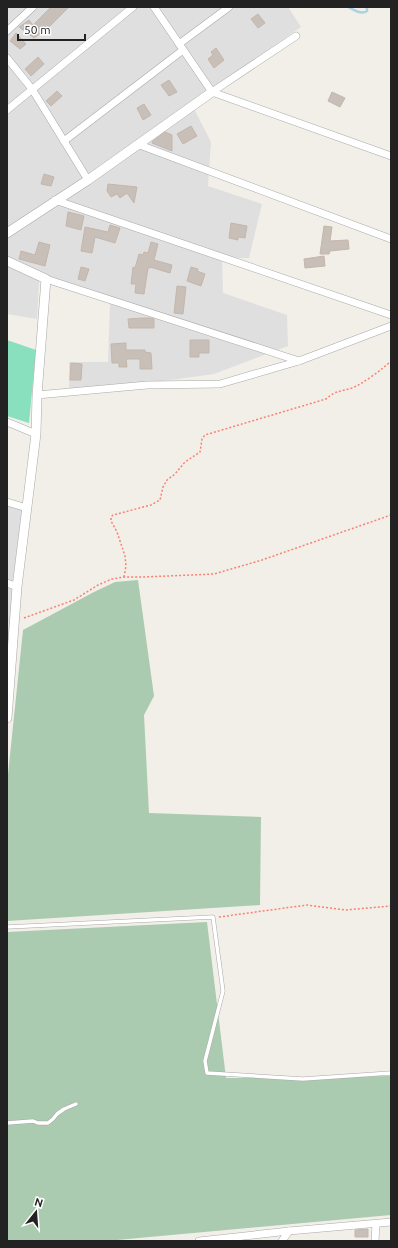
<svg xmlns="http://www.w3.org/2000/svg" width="398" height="1248" font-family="Ubuntu,sans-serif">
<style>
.residential{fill:#e0dfdf}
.cemetery{fill:#aacbaf}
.pitch{fill:#88e0be}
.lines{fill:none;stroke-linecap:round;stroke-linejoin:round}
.stream{stroke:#aad3df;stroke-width:2.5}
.building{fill:#c7bfb8;stroke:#c4b6ab}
.service-casing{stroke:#a9a9a9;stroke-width:4.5}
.minor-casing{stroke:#a9a9a9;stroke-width:8}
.tertiary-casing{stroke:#a9a9a9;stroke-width:10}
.path{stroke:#fa8072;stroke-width:1.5;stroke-dasharray:2 2;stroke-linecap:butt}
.service{stroke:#fff;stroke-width:3.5}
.minor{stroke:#fff;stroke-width:7}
.tertiary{stroke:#fff;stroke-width:9}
</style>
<rect width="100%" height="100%" fill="#f2efe9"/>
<g class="residential">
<polygon points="7,7 288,7 301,27 191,103 211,142 208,186 262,204 249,258 222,258 223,293 287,315 288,346 214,374 69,394 69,362 108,362 110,303 39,281 37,319 7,314"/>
<polygon points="7,504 24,508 7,648"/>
</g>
<g class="cemetery">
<polygon points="138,580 154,696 144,715 149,813 261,817 260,905 7,921 7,784 23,630 94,592 115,582"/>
<polygon points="207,922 226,1078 391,1076 391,1215 106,1241 7,1241 7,932"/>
</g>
<polygon class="pitch" points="7,340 36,350 29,423 7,416"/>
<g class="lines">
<path class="stream" d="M348,7c6,3 13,8 19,4v-4"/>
</g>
<g class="building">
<polygon points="51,7 69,7 47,29 34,38 19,27 29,20 33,25"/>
<polygon points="258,14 265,23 258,28 251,19"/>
<polygon points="16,33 26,44 20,49 10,41"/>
<polygon points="216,48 224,60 214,68 208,59 213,55 211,52"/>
<polygon points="38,57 44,64 31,76 25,69"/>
<polygon points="169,80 177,92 169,96 161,85"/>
<polygon points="57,91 62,96 51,106 46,101"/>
<polygon points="332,92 345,98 340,107 328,101"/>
<polygon points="144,104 151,115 143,120 137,108"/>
<polygon points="191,126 197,136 183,144 177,134"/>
<polygon points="165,132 172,135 172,151 152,143 153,141"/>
<polygon points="44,174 54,177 51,186 41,184"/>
<polygon points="108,184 137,187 134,203 127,193 120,198 117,194 111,197 107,191"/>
<polygon points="68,212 84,216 81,230 66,226"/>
<polygon points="231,223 247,226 245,238 238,237 238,240 229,238"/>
<polygon points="110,225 120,228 115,243 95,237 92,253 81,251 85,227 108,232"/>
<polygon points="324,226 332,227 330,241 348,240 349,249 330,251 329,254 320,254"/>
<polygon points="39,242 50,245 45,266 19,259 21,251 35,255"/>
<polygon points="151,242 158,244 154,260 172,265 170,273 150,267 150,268 148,268 144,294 135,293 136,284 131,284 133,267 135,268 139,254 143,255 144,252 148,253"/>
<polygon points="324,256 325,266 305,268 304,259"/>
<polygon points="81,267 89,269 85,281 78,279"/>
<polygon points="191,267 198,269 197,271 205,274 201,286 187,281"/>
<polygon points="177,286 186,287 183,314 174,313"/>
<polygon points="142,318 150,318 154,319 154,328 129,328 128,319"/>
<polygon points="190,340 209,340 209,353 199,353 199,357 190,357"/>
<polygon points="126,343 126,350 145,350 145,352 151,353 152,369 140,369 140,359 126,359 127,367 119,367 119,363 112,363 111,344"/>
<polygon points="71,363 82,364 81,380 70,380"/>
<polygon points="368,1229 368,1237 355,1237 355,1230"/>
</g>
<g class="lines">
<defs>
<g id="service">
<polyline points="7,927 213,917 223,991 205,1061 207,1073 303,1079 391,1073"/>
<polyline points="7,1123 33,1121 38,1123 48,1123 53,1119 57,1114 64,1109 76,1104"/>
</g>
<g id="minor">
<polyline points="154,7 212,92 391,156"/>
<polyline points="7,31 33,7"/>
<polyline points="179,44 229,7"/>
<polyline points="7,58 32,89 88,180"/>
<polyline points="212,92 296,36"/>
<polyline points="7,110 133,7"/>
<polyline points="64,141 183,50"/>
<polyline points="137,144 391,239"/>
<polyline points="55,200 391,315"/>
<polyline points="46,279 299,361"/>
<polyline points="37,395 147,385 220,384 299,361 391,326"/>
<polyline points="7,422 36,434"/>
<polyline points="7,502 27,508"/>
<polyline points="7,583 17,587"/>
<polyline points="199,1241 289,1231 391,1222"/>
<polyline points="282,1241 289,1231"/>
<polyline points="375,1241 376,1224"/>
</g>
<g id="tertiary">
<polyline points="7,233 88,180 212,92"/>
<polyline points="7,261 46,279 37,395 36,434 17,587 7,718"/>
</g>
</defs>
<use href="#service" class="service-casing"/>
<use href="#minor" class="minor-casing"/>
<use href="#tertiary" class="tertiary-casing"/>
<g class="path">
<path d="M124,577l2,-11 -1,-10 -8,-24 -6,-11v-4l2,-2 38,-10 9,-5 3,-13 4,-7 8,-6 10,-12 15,-10 2,-13 3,-4 121,-36c11,-9 13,-7 26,-11 9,-3 32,-20 39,-27"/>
<polyline points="24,618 74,600 98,585 112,579 124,577 143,577 214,574 262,560 391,515"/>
<polyline points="219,917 307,905 345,910 391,906"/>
</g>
<use href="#service" class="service"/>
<use href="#minor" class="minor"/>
<use href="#tertiary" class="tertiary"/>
</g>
<rect width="398" height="1248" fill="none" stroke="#222222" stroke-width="16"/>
<g transform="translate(36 1212) rotate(17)" stroke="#ffffff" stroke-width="3" paint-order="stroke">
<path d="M0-3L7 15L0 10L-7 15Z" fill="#222222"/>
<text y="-6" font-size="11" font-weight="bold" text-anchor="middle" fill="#222222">N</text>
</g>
<path d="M18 34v6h67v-6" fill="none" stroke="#222222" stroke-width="2"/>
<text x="24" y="34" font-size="12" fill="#222222" stroke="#ffffff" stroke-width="3" paint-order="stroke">50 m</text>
</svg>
